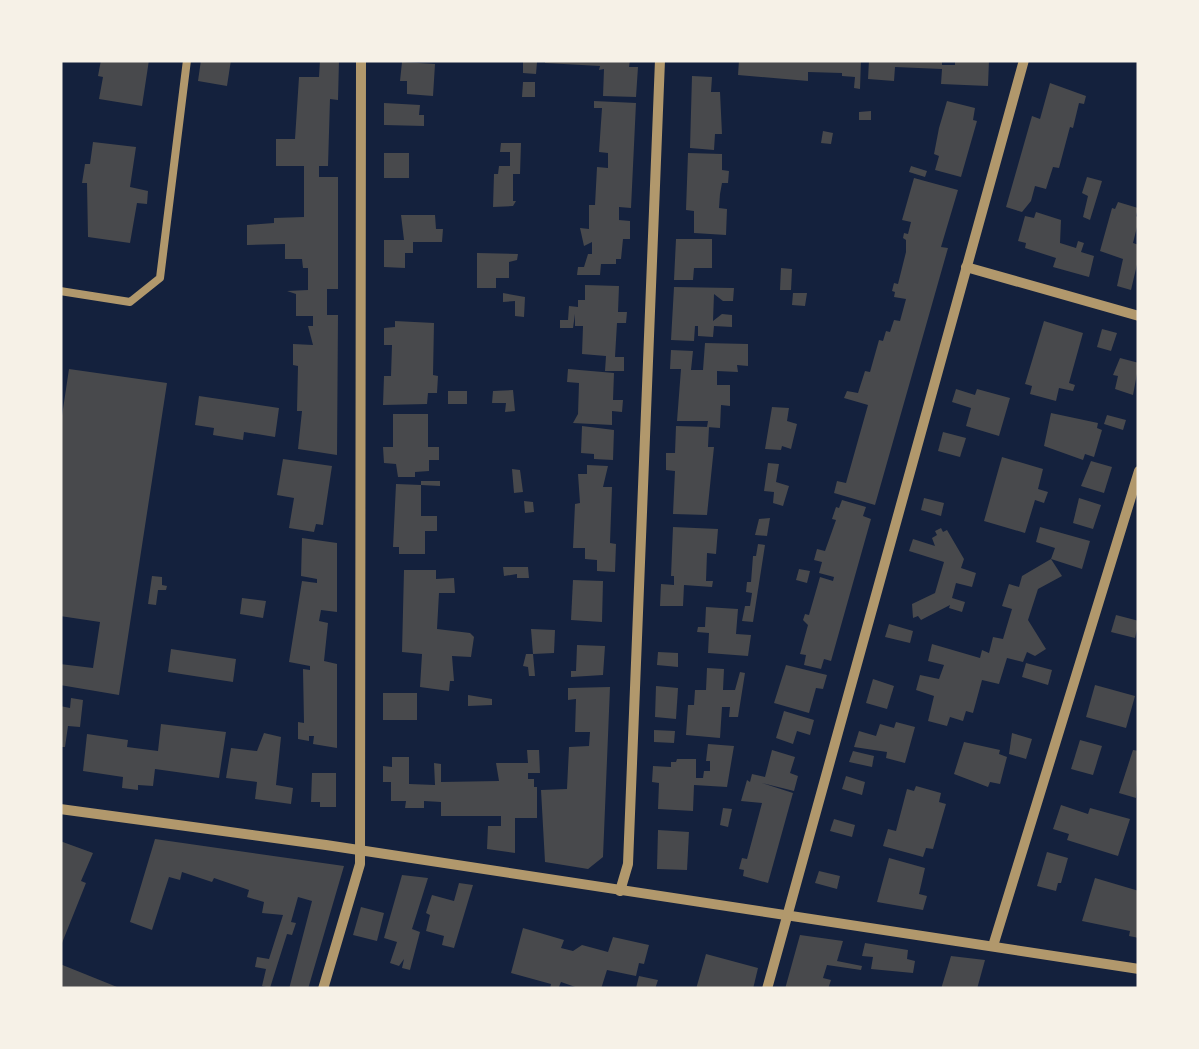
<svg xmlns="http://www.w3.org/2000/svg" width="1199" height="1049" font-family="'Public Sans',sans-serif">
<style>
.building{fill:#48494c}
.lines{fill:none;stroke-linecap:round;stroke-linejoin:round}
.service{stroke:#b1986c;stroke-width:8}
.minor{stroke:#b1986c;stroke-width:10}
</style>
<rect width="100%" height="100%" fill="#14213d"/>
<g class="building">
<polygon points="101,60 149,60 142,106 99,99 103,77 98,76"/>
<polygon points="201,60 231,60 227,86 198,81"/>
<polygon points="320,60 339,60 338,100 330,99 328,166 319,166 319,177 338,177 338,289 327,289 327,315 338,315 337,455 298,449 302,411 297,411 298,366 293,365 293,344 313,345 308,326 313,326 313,316 296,316 296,294 287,291 308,290 308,268 303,268 302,259 285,259 285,244 247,245 247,225 274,223 274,218 304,217 304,166 276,166 276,139 295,139 299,77 319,77"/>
<polygon points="545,60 630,60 629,67 638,67 636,97 603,96 604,69 599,70 600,66 545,63"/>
<polygon points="739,60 861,60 860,89 854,88 855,77 842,76 842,73 808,72 808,81 738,75"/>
<polygon points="869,60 942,60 942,65 955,65 955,60 989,60 988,86 941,84 942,69 895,67 894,81 868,79"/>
<polygon points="523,61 537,62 536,74 523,73"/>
<polygon points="402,62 435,64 433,96 407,94 407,81 400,81"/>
<polygon points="692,76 712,77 711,92 720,92 722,134 715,134 714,150 690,148"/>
<polygon points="523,82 535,82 535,97 522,97"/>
<polygon points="1050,83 1086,96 1084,104 1079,103 1073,128 1070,127 1059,168 1053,167 1046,189 1035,186 1031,201 1022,212 1006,207 1032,116 1040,119"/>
<polygon points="594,101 636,103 631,208 619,207 619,220 630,221 630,239 623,239 621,259 616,259 616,264 601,264 600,275 577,275 578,267 584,267 588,254 592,254 592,242 584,246 580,228 589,229 589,205 595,205 597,167 608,168 608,153 599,152 602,108 594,108"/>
<polygon points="947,101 975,108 973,120 977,121 961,177 935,170 939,156 934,154 939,128"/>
<polygon points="384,103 420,105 419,115 424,115 424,126 384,125"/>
<polygon points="871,111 871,120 859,120 859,112"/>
<polygon points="823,131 833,133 831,144 821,143"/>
<polygon points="93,142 136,147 130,187 148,191 147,204 137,203 130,243 88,237 87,183 82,183 85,164 90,164"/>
<polygon points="501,143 521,143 520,174 513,174 513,201 516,201 513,206 493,207 494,174 498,174 499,166 510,166 510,152 500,152"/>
<rect x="384" y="153" width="25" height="25"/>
<polygon points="688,153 722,154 722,170 729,171 728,183 722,183 720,194 719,208 727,209 726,235 694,233 694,211 686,210"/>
<polygon points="911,166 927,171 925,177 909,172"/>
<polygon points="1087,177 1102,181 1090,220 1083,217 1088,196 1082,193"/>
<polygon points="914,178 958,190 941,247 948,248 875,505 834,493 837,481 846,483 868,405 844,398 847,391 858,393 865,371 870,372 879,340 883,341 886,331 890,332 894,320 900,321 906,299 894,297 895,292 892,291 894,283 898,284 906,252 906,240 903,238 904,233 908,234 911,222 902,220"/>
<polygon points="1118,202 1138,208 1136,216 1139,219 1133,243 1139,245 1139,256 1131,290 1117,286 1123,259 1100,251 1112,208 1115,209"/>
<polygon points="1036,212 1061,220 1060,243 1076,248 1078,241 1084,243 1081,252 1094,256 1089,277 1053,267 1056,258 1025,248 1026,243 1018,241 1025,216 1034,218"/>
<polygon points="401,215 435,215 436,229 443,229 442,242 413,242 413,253 405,253 405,268 384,267 384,240 404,240"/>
<polygon points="676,239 712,239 712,268 694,268 693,280 674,280"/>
<polygon points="477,253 518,254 517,260 509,262 509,278 496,278 496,288 477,288"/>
<polygon points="781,268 792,269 791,290 780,290"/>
<polygon points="585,285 619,286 618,312 627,312 626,323 617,323 615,357 624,357 624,371 605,371 606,356 582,354 583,326 575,326 575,314 573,328 560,328 560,320 568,320 569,306 578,307 578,300 585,300"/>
<polygon points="674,287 734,288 733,301 723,301 714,294 713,321 722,314 732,315 732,327 714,326 713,337 698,336 698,326 695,326 694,341 671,340"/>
<polygon points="503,293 525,297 524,317 515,316 515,301 503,302"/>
<polygon points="793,293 807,293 805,306 792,305"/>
<polygon points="395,321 434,323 433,375 438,376 437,393 428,393 427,404 383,405 384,376 391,376 392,345 384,345 384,328 395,327"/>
<polygon points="1044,321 1083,333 1069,383 1075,385 1073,391 1059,388 1056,401 1030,394 1032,386 1025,384"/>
<polygon points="1102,329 1117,333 1111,351 1097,347"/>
<polygon points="705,343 748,344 748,366 737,365 738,372 717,371 717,385 730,385 730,406 721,405 720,428 707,427 708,421 677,421 681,369 670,369 671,350 693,351 691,370 703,370"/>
<polygon points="1120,358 1139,363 1133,395 1115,389 1118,376 1113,375"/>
<polygon points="69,369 167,383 119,695 60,685 60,664 93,668 100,622 60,616 60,429"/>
<polygon points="568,369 614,373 613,400 623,400 622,412 612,411 612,425 573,423 578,414 579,383 567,382"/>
<polygon points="956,389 975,395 977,389 1010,398 999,436 966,426 971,408 952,402"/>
<polygon points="513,390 515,411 505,412 506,403 492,403 493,391"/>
<rect x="448" y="391" width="19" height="13"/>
<polygon points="199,396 279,408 275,437 244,432 243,440 213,435 214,428 195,425"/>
<polygon points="772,407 789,408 787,421 797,424 791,449 782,446 781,450 765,449"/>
<polygon points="1051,413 1098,423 1097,428 1102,430 1094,457 1085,454 1083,460 1044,446"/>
<polygon points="393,414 428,414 428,447 439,447 439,460 429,460 429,471 415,472 415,477 398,477 396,464 384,463 383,447 393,447"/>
<polygon points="1107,415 1126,420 1123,430 1104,424"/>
<polygon points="582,426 614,430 613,460 594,459 594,454 581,453"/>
<polygon points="676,426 709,427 708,447 714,447 707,515 673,514 675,471 666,470 666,453 675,453"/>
<polygon points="943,432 966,438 960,457 938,451"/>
<polygon points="1002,457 1043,469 1038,489 1048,492 1044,503 1035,500 1025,533 984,521"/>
<polygon points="283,459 332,466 323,525 316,524 314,532 289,528 294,498 277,495"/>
<polygon points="1091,461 1112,467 1104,493 1081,486"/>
<polygon points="768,463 779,464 776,482 789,486 783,506 773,503 774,492 764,491"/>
<polygon points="587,465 608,466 603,487 612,487 610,543 616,544 615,572 597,571 597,560 585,559 585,548 573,548 575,504 580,503 578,474 587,474"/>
<polygon points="512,469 520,470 523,492 514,493"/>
<polygon points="421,481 440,481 440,486 421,485 421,516 437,516 437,531 425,531 425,554 399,554 399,547 393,547 396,484 421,485"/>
<polygon points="924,498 944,503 941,516 921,510"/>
<polygon points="1079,498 1101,505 1093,529 1073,523"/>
<polygon points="842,500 866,507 863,516 871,519 831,661 824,659 821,669 804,665 806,655 800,654 808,625 803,620 805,614 809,615 820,577 833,581 834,577 819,573 822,562 814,560 817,549 825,551 836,520 832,519 836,507 839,508"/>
<polygon points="524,501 533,502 534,512 525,513"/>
<polygon points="770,518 767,536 755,535 759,519"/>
<polygon points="673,527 718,529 716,554 707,553 706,581 713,581 712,587 684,585 683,606 660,606 661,584 674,585 674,576 671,576"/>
<polygon points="1040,527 1090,541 1082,569 1051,559 1055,548 1036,542"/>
<polygon points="941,528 943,532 947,530 964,559 961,568 976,573 972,587 956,583 952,598 965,602 962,612 949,608 950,605 921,620 918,616 913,618 912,604 935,593 944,562 909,551 913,539 935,546 932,538 937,535 935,531"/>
<polygon points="302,538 337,543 337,612 321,610 319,621 328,623 324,661 337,664 337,748 313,744 314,736 309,736 309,741 298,739 298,722 304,723 303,669 310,670 310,666 289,662 302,581 317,583 317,579 301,576"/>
<polygon points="758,544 765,545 753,622 742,621 745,606 750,606 752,593 746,592 747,582 751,582 753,556 756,556"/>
<polygon points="1051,559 1062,576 1038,589 1028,620 1046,649 1035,656 1027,652 1023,662 1007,658 999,684 982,680 973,713 966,711 963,721 950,717 947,726 928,721 934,696 916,690 920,675 939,679 944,665 928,661 932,644 980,658 982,650 989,653 993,637 1003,639 1012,609 1002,606 1009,584 1019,587 1022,576"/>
<polygon points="503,567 528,567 529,578 517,578 517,574 504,576"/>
<polygon points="799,569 810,571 807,583 796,580"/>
<polygon points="404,570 436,570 436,579 454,578 455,593 439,593 437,629 470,633 474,637 471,657 452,656 454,681 450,681 449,691 420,687 422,654 402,652"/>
<polygon points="152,576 162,577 162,585 167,586 166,590 158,590 156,605 148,604"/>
<polygon points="573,580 603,581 602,622 571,620"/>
<polygon points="242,598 266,601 263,618 240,614"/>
<polygon points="706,607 738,609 736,634 751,635 748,656 708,653 709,633 697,632 698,627 705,627"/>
<polygon points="1116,615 1139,621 1135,638 1111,632"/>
<polygon points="889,624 913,631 910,643 885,637"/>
<polygon points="531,629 555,630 554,653 533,654"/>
<polygon points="577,645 605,646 603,675 571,677 571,671 576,671"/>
<polygon points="171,649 236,659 233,682 168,672"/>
<polygon points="658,652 678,653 678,667 657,665"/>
<polygon points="526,654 533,654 535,676 529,676 528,667 523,666"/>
<polygon points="1026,663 1052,670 1048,685 1022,677"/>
<polygon points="786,665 827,675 823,689 816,688 809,713 774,703"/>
<polygon points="707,668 724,669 723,690 735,690 740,672 745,673 738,717 729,717 730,707 722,707 720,738 686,735 688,705 694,705 695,690 706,690"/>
<polygon points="873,679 894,686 887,709 866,703"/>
<polygon points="1095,685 1135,696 1126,728 1086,717"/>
<polygon points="656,686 678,688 676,719 655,717"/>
<polygon points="610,687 603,857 588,869 545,862 541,790 567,789 569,747 589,746 590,732 575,732 576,699 568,700 568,688"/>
<rect x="383" y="693" width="34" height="27"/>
<polygon points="468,695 492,699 492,705 468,706"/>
<polygon points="71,698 83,700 80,727 68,726 65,747 60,747 60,706 70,708"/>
<polygon points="784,711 814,720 810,735 797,731 793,744 776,738"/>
<polygon points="896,722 915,727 905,763 886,758 887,752 854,747 859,731 876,736 880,724 894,728"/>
<polygon points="161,724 226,732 219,778 155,769 153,786 138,785 138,790 122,788 123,777 83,771 87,734 128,740 127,747 158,751"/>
<polygon points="654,730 675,731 674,743 654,742"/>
<polygon points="264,733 281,737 276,785 293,788 291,804 255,799 257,782 226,778 231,748 257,751"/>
<polygon points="1012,733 1032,739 1026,759 1009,754"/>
<polygon points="1080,740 1102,746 1093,775 1071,769"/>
<polygon points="964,742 1000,750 999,754 1007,757 1000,784 990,782 988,787 954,774"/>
<polygon points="708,744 734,746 727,787 694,785 693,811 658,809 659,783 652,782 653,766 671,767 671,762 676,762 677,759 696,759 696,778 703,778 704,771 710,771 710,761 706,761"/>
<polygon points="527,750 539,750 540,773 528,773 528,779 534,779 534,787 537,787 537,818 515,818 515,853 487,849 488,826 501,826 501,816 441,816 441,802 424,801 424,808 405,808 406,801 391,801 391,782 383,782 383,766 392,767 392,757 409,757 409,784 435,785 434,763 441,764 441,782 499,781 496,763 528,763"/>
<polygon points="772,750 795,757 790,773 798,776 794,791 762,783 793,793 768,883 743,876 744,870 739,869 742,858 747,859 762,803 741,801 747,780 750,782 752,774 765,777"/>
<polygon points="1133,750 1139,751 1136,798 1119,793"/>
<polygon points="853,751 874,756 872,767 849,762"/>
<polygon points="312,773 336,773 336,807 320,807 320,802 311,802"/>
<polygon points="846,776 865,782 862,795 842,789"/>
<polygon points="916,786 941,793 939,802 946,804 933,849 926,848 923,857 883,846 888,829 896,831 907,789 914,791"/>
<polygon points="1061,805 1088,814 1090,808 1130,819 1118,856 1067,840 1069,834 1053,829"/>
<polygon points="723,808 732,809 728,827 720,825"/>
<polygon points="834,819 855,825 852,837 830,831"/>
<polygon points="658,830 689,832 687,870 657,869"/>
<polygon points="155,839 344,866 308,989 289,989 312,901 298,897 291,922 296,923 292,935 287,934 270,988 262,986 266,969 255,967 257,957 269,959 283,915 262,913 264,902 247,897 249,890 214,878 212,882 182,872 180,880 169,877 152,930 130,922"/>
<polygon points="60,841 93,853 81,881 86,883 60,948"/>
<polygon points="1047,852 1068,858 1061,883 1058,883 1056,891 1037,886"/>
<polygon points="889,858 925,868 919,894 927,896 923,910 877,902"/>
<polygon points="819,871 840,876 837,889 815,883"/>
<polygon points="402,875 428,878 412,929 420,932 410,970 402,968 404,959 399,966 390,963 397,942 384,938"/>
<polygon points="1095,878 1139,891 1139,938 1129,936 1130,931 1082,921"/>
<polygon points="459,883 473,885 454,948 442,945 444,936 426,931 430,915 426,913 432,895 454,901"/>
<polygon points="361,907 384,913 377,941 353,935"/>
<polygon points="523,928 564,940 561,948 573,951 582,945 608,952 613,937 649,945 644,964 639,963 636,976 607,970 601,989 581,989 561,982 558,989 550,989 551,984 511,973"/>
<polygon points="800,935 843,941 837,961 862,966 861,970 827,965 823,978 831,980 828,989 785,989"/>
<polygon points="865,943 908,950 907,959 915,961 913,973 871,969 873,957 862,956"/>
<polygon points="706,954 758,968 753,989 696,989"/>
<polygon points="951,956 985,960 977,989 941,989"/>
<polygon points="60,964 122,989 60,989"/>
<polygon points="639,976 658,980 655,989 636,988"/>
</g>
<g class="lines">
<polyline class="service" points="60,291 130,302 160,278 187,60"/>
<g class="minor">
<polyline points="966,267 1139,316"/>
<polyline points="60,809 326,845 1139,969"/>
<polyline points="620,891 628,864 660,60"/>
<polyline points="993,946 1139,471"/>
<polyline points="323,989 360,864 361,60"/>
<polyline points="767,989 1024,60"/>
</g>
</g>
<rect width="1199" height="1049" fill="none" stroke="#f6f1e7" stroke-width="125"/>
</svg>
